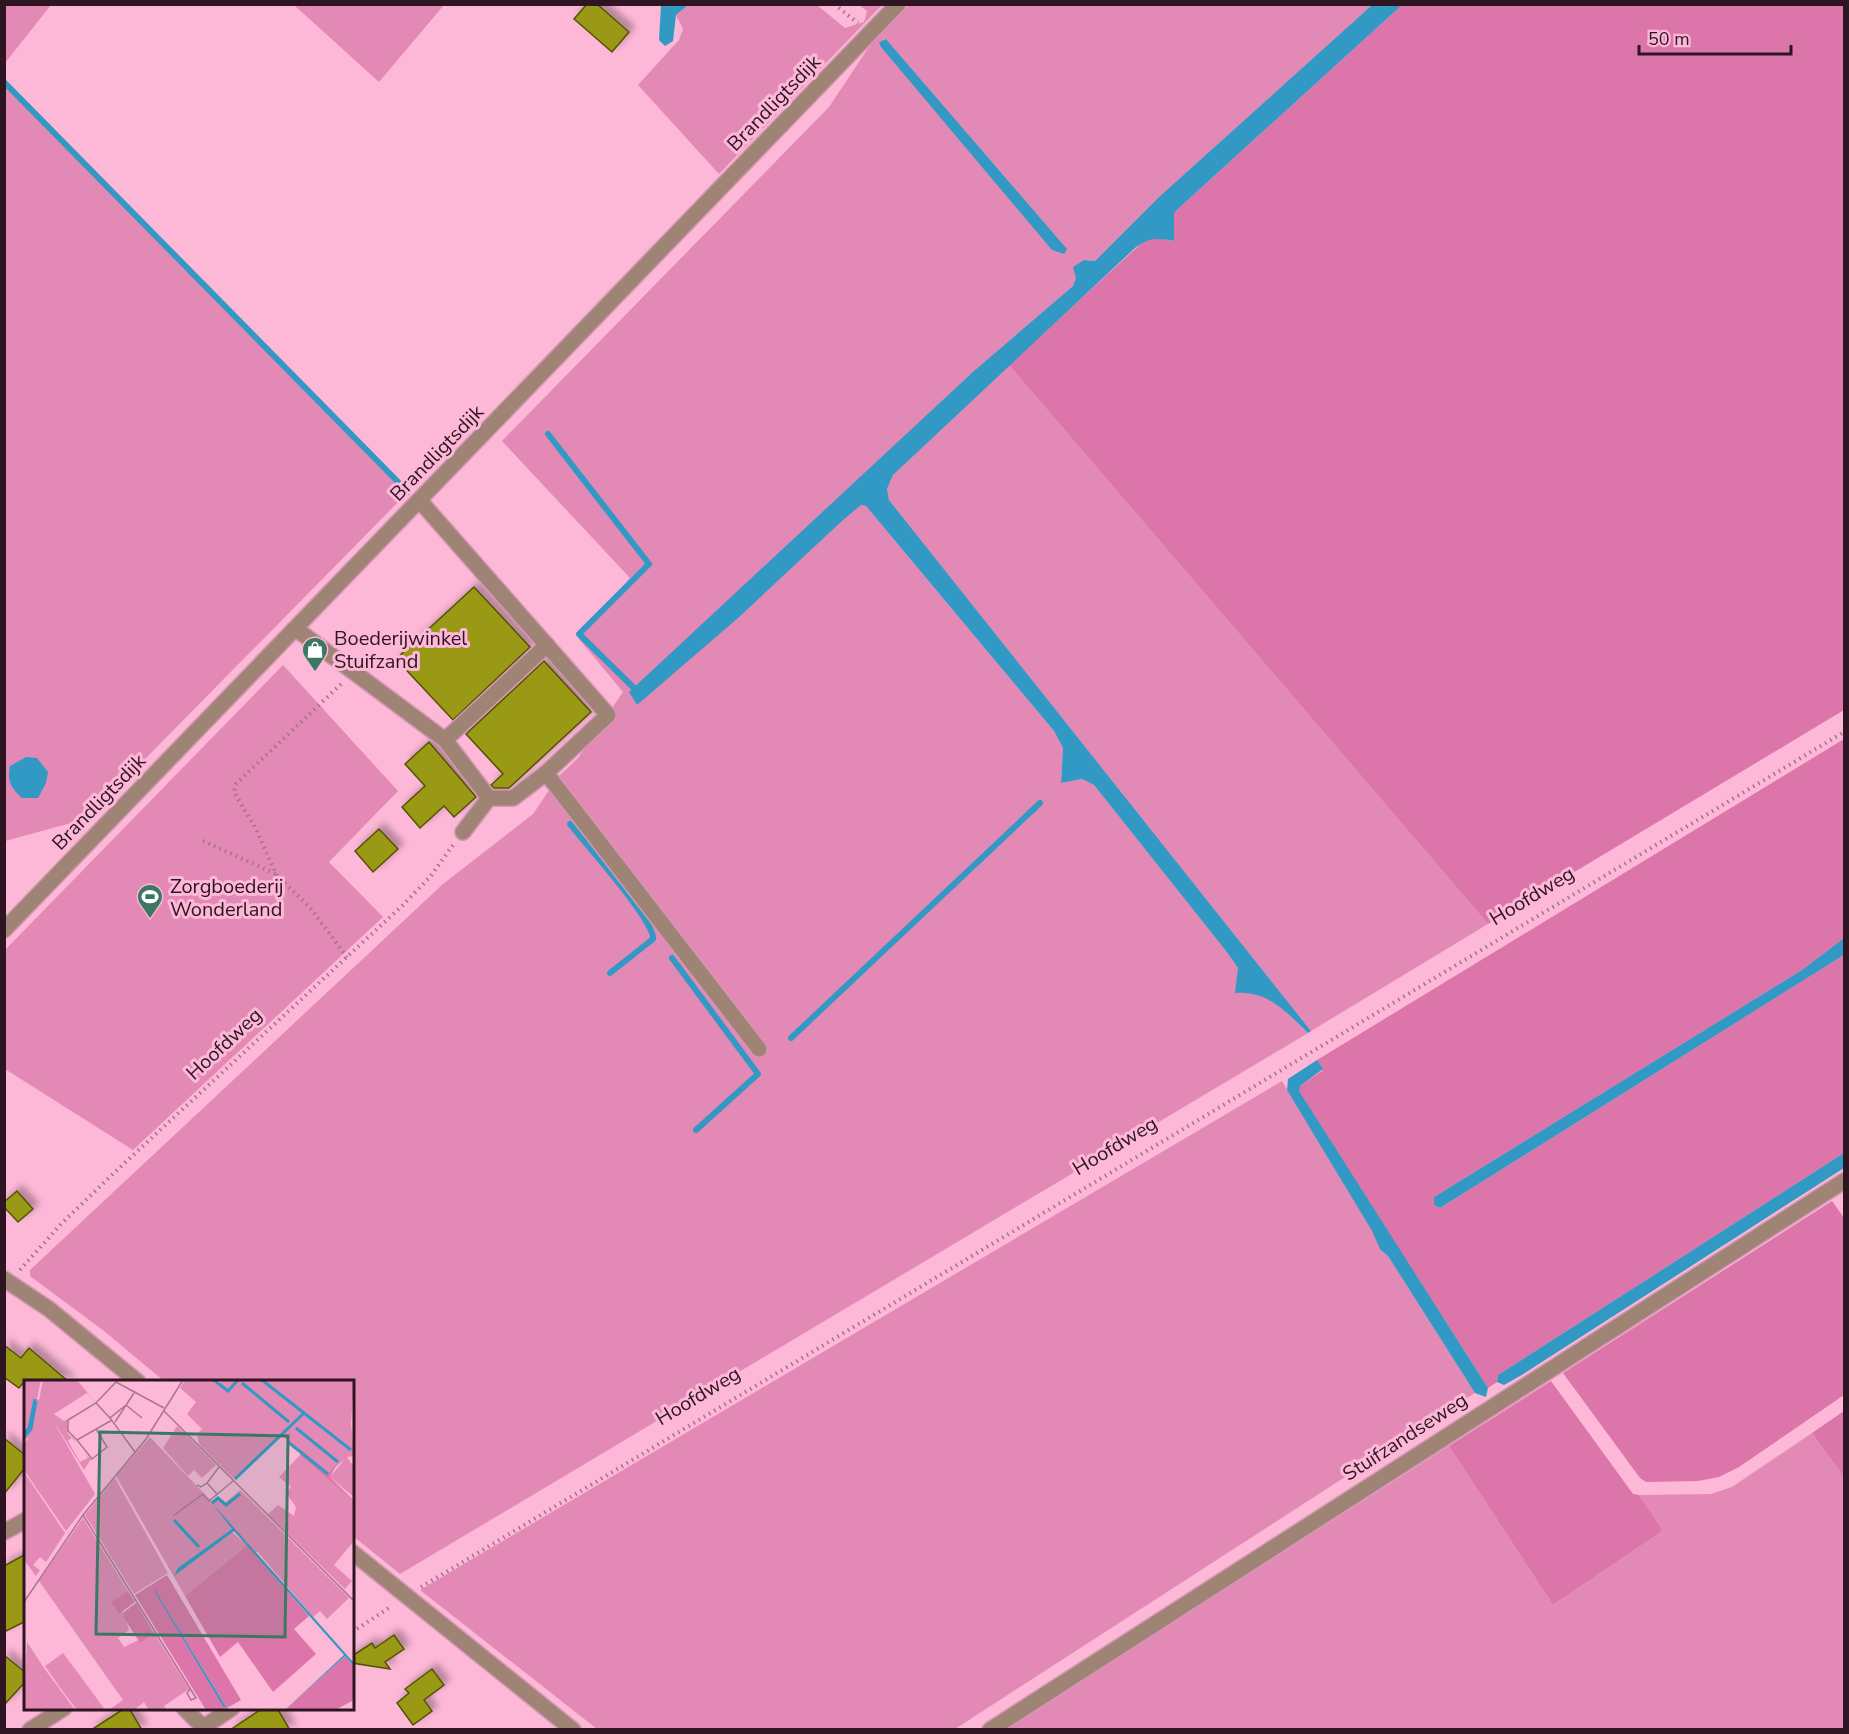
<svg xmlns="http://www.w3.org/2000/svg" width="1849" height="1734" font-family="'Nunito Sans',sans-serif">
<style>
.green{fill:#e389b5;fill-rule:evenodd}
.forest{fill:#dc76aa}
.water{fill:#3199c4}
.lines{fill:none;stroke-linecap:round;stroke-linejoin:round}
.stream{stroke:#3199c4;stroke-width:6}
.building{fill:#999914;stroke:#525205;stroke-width:1.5;filter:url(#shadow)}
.minor-casing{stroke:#d497b3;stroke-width:18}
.path{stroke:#a57289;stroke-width:4;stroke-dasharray:1.5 4.5;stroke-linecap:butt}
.minor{stroke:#9f8475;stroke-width:15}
.labels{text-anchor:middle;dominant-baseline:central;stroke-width:6;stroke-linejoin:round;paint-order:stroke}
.street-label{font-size:20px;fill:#2f1522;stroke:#fdb7d7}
.poi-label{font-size:20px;fill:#2f1522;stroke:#fdb7d7;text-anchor:start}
.inset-river{fill:none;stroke:#3199c4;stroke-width:3}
.inset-road{fill:none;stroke:#ab768f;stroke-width:1.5}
.view{fill:#3b7864;fill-opacity:0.15;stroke:#3b7864;stroke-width:3}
.inset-edge{fill:none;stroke:#2f1522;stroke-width:3}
</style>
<defs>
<filter id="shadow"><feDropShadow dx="5.5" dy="-5.5" stdDeviation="3" flood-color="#0004"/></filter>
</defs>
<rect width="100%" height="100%" fill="#fdb7d7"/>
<g class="green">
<polygon points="5,4 51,5 5,63 4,5"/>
<polygon points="294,5 444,5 379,82"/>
<polygon points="688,5 817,5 845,28 864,22 867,11 859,5 882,5 719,174 638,85 679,40 683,29 676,15"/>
<path d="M909,5h463l-213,192 -64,64 -11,-1 -11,26 -98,84 -125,117 11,18 5,1 188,225 9,17 -2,35 21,-4 12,6 132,166 12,17v12c10,9 18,11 29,18 16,9 28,23 41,35l-908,541 -47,-38 -1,-154 -188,-1 -60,-50 -74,-55v-6l413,-386 90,-70 25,-37 20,-19 45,-66 -44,-53 51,-61 -128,-137 327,-334 48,-72zM885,39h1l181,210 -177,-194 -11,-13zM832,504l-195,201 -7,-13z"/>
<polygon points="4,80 315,400 408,492 86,819 5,841"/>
<polygon points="1009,365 1488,924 1311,1031 889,500 887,489 893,475"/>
<polygon points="283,665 398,791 329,862 383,917 133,1150 5,1069 5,950"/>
<polygon points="1282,1081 1372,1231 1380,1248 1388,1256 1475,1393 955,1729 597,1729 420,1590"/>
<polygon points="1812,1433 1844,1477 1844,1729 1004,1730 1449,1446 1553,1605 1661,1532 1662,1529 1639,1495 1711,1494 1732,1487"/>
</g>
<g class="forest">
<polygon points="1402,5 1844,5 1844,710 1488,924 1009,365 1146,239 1157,238 1173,241 1174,213 1179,208"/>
<polygon points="1844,739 1844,938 1802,970 1434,1197 1434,1205 1440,1208 1844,955 1844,1153 1498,1375 1497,1382 1488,1388 1298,1091 1300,1086 1323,1070 1317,1060"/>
<polygon points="1832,1201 1844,1218 1844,1395 1739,1467 1719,1477 1698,1481 1646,1482 1640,1478 1563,1373"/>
<polygon points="1551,1381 1633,1494 1639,1495 1662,1529 1661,1532 1553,1605 1449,1446"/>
<polygon points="1844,1411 1844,1477 1812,1433"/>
</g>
<g class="water">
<polygon points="661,5 688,5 676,15 673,41 665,46 659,40"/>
<path d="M1372,5h30l-223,203 -5,5v28c-17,-3 -25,-4 -39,7l-242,227 -6,14 2,11 422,531 -3,2c-22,-21 -40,-43 -73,-40l3,-25 -12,-17 -132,-166 -12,-6 -21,4 2,-35 -9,-17 -188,-225 -5,-1 -18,15 -105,98 -101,87 -8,-13 346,-322 98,-84 3,-8 -3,-11 11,-7 11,1 64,-64z"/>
<polygon points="886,39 1067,249 1064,254 1052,250 881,47 879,42"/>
<path d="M26,757l11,1 11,14 -2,11 -8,15h-16c-11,-10 -15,-17 -12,-32z"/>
<polygon points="1844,938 1844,955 1440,1208 1434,1205 1434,1197 1802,970"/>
<polygon points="1317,1060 1323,1069 1300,1086 1299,1091 1488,1388 1486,1397 1475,1393 1388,1256 1380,1249 1372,1231 1287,1090 1288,1079"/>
<polygon points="1844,1153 1844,1168 1520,1376 1504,1385 1497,1382 1498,1375"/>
</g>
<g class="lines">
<g class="stream">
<polyline points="4,82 408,492"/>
<polyline points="548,434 649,564 579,634 634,688"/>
<path d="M570,824c14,18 85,97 83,115l-43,34"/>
<polyline points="672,958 758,1074 696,1130"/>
<polyline points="791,1038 1040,803"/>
</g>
</g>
<g class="building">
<polygon points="587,4 597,4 629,32 612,52 574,19"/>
<polygon points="474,587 530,647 453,720 396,659"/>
<polygon points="544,661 591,712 509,788 494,788 491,785 503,774 466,734"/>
<polygon points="429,742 476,797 454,817 444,806 420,828 402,807 425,786 405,764"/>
<polygon points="379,829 398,849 373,872 355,851"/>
<polygon points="17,1191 33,1209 18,1222 4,1207 4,1202"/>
<polygon points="4,1345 21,1358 29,1348 69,1382 24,1382 19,1388 4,1377"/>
<polygon points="4,1438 25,1455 25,1468 4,1494"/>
<polygon points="26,1554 26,1621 4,1632 4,1566"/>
<polygon points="394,1635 404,1649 385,1662 390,1669 352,1663 352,1656 372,1643 375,1648"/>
<polygon points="4,1655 26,1673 26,1681 4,1705"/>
<polygon points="432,1669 444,1685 424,1700 432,1711 413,1725 397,1703 409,1693 405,1689"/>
<polygon points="125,1708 129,1708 142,1730 91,1730"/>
<polygon points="263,1708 277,1708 290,1730 230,1730"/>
</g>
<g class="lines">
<defs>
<g id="minor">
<polyline points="420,501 608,715 546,773 759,1049"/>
<polyline points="296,629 445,740"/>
<polyline points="489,798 513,798 546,773"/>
<polyline points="463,832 489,798 445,740 547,645"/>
<polyline points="4,930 898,4"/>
<polyline points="4,1279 49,1309 138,1382"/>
<polyline points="4,1532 26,1520"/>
<polyline points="352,1552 573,1730"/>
<polyline points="184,1708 206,1730"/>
<polyline points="204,1727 232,1708"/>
<polyline points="30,1730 64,1708"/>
<polyline points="990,1730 1844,1181"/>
</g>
</defs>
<use href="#minor" class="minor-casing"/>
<g class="path">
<polyline points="834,4 858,23"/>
<polyline points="341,684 236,784 234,792 256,829 276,874 311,909 347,957"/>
<polyline points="203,841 276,874"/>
<polyline points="20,1270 61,1224 116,1171 403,905 430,877 453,845"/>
<polyline points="421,1587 1844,732"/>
<polyline points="352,1632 392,1606"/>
</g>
<use href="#minor" class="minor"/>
</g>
<defs>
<symbol id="shop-pin" viewBox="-11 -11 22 30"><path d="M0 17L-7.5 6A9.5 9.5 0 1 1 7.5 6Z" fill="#3b7864" stroke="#fdb7d7"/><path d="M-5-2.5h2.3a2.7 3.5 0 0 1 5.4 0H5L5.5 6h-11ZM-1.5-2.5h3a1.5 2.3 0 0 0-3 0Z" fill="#fff"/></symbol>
<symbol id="stadium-pin" viewBox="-11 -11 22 30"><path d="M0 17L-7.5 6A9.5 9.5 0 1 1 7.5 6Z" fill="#3b7864" stroke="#fdb7d7"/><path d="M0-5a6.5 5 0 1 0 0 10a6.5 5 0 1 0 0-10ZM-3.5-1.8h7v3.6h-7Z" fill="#fff"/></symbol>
</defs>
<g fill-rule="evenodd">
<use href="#shop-pin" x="300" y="635" width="30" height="40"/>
<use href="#stadium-pin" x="135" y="882" width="30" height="40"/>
</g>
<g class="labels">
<g class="street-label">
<text transform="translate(774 103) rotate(-46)">Brandligtsdijk</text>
<text transform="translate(437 453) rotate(-46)">Brandligtsdijk</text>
<text transform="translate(99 802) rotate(-46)">Brandligtsdijk</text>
<text transform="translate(1532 896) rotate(-31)">Hoofdweg</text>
<text transform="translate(224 1044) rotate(-43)">Hoofdweg</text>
<text transform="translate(1115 1146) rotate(-31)">Hoofdweg</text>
<text transform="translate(698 1396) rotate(-31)">Hoofdweg</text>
<text transform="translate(1405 1437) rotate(-33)">Stuifzandseweg</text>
</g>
<g class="poi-label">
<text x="334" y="638">Boederijwinkel<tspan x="334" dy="23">Stuifzand</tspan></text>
<text x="170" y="886">Zorgboederij<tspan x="170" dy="23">Wonderland</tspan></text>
</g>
</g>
<g transform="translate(24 1380)">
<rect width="330" height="330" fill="#fdb7d7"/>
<path d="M0,0h17l-4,19 2,1 4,-20h34l18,22 -8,-9 -33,21 10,7 3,-2 1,15 11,10 -8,-6 -3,3 12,21 8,-4 -3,-4 6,5 -7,11 -33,-53 44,77 -29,37 -42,-61v-27l5,-5 -5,2zM161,0h30l5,5 1,-5h133l-3,43 3,33 -7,1 7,10v30l-24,-20 15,-18 -16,14 -48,-38 -47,44 -35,-35 -2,-10 5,-5 -15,-15 9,-12 -16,-14zM153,46l39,39 -14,13 -8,-8 -6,6 -25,-28zM126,57l62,65 6,-4 7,5 15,-13 109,108 -22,21 -7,-8 -7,6 -55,-65h-3l-9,-11 -14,-12 -54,40 -2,5 56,-42 15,13 -62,51 -69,-120zM276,75l54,45v41l-20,24 18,16 -7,8 -77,-75 10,-9 16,11 2,-9 -10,-14 5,-6 -12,-10zM0,92l41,61 -19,29 -6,-5 -7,8 7,5 -4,6 -12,-16zM91,98l53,95 -34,21 -49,-79zM59,138l45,73 -9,23 4,-3 6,19 -11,8 6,9 30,-14 35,56 -25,17 2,4h-17l-5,-8 -10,8h-25l14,-10 -84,-119zM3,262l17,26 31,42h-51zM39,273l27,36 15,21h-28l-16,-21 -16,-23z" fill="#e389b5"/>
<path d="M276,69l29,24 9,-11 -8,15 24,24 -54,-46zM223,165l62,71 -15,13 22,25 -43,38 -35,-50 -18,15 -35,-61zM143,195l74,125 -14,8 -72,-118 71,120h-20l-71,-115zM104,211l7,11 -16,12 -8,-12zM112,223l18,30 -14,10 -16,-25v-6zM321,276l9,10v34l-19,10h-50z" fill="#dc76aa"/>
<path d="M188,123l142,160v3l-9,-10 -60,54 59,-55 -110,-124 -60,45 4,-8 54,-39zM130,210h1l73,120 -5,-4z" fill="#3199c4"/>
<path class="inset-river" d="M190,0l14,11 10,-11M238,0l89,70M218,3l47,39M272,48l42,34M0,54l5,-6 6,-29M0,57l7,-8 5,-28M264,62l40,32M211,99l68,-65M188,123l6,-5 8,7 14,-11M150,140l25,27"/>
<path class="inset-road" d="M72,23l14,15M102,25l-16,13 25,34M102,25l16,13M140,31l190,190M91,42l19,-29M72,49l11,18 -15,12 -15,-19 35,-20M53,60l-9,-9v-11l28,-17 20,-21 48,26M183,103l12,-16M173,105l4,2 6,-4 10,11M59,135l113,183 -5,2 -4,-7 3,-4M149,136l30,-22 6,7 24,-20M0,222l59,-87 63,-76 37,-59"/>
<path class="view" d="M76,52l188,4 -3,201 -189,-3z"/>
<rect width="330" height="330" class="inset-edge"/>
</g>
<rect width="1849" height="1734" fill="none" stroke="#2f1522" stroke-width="12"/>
<path d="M1639 45v9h152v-9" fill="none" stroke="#2f1522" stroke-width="3"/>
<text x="1648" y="45" font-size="18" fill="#2f1522" stroke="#fdb7d7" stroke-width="4.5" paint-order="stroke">50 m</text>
</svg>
